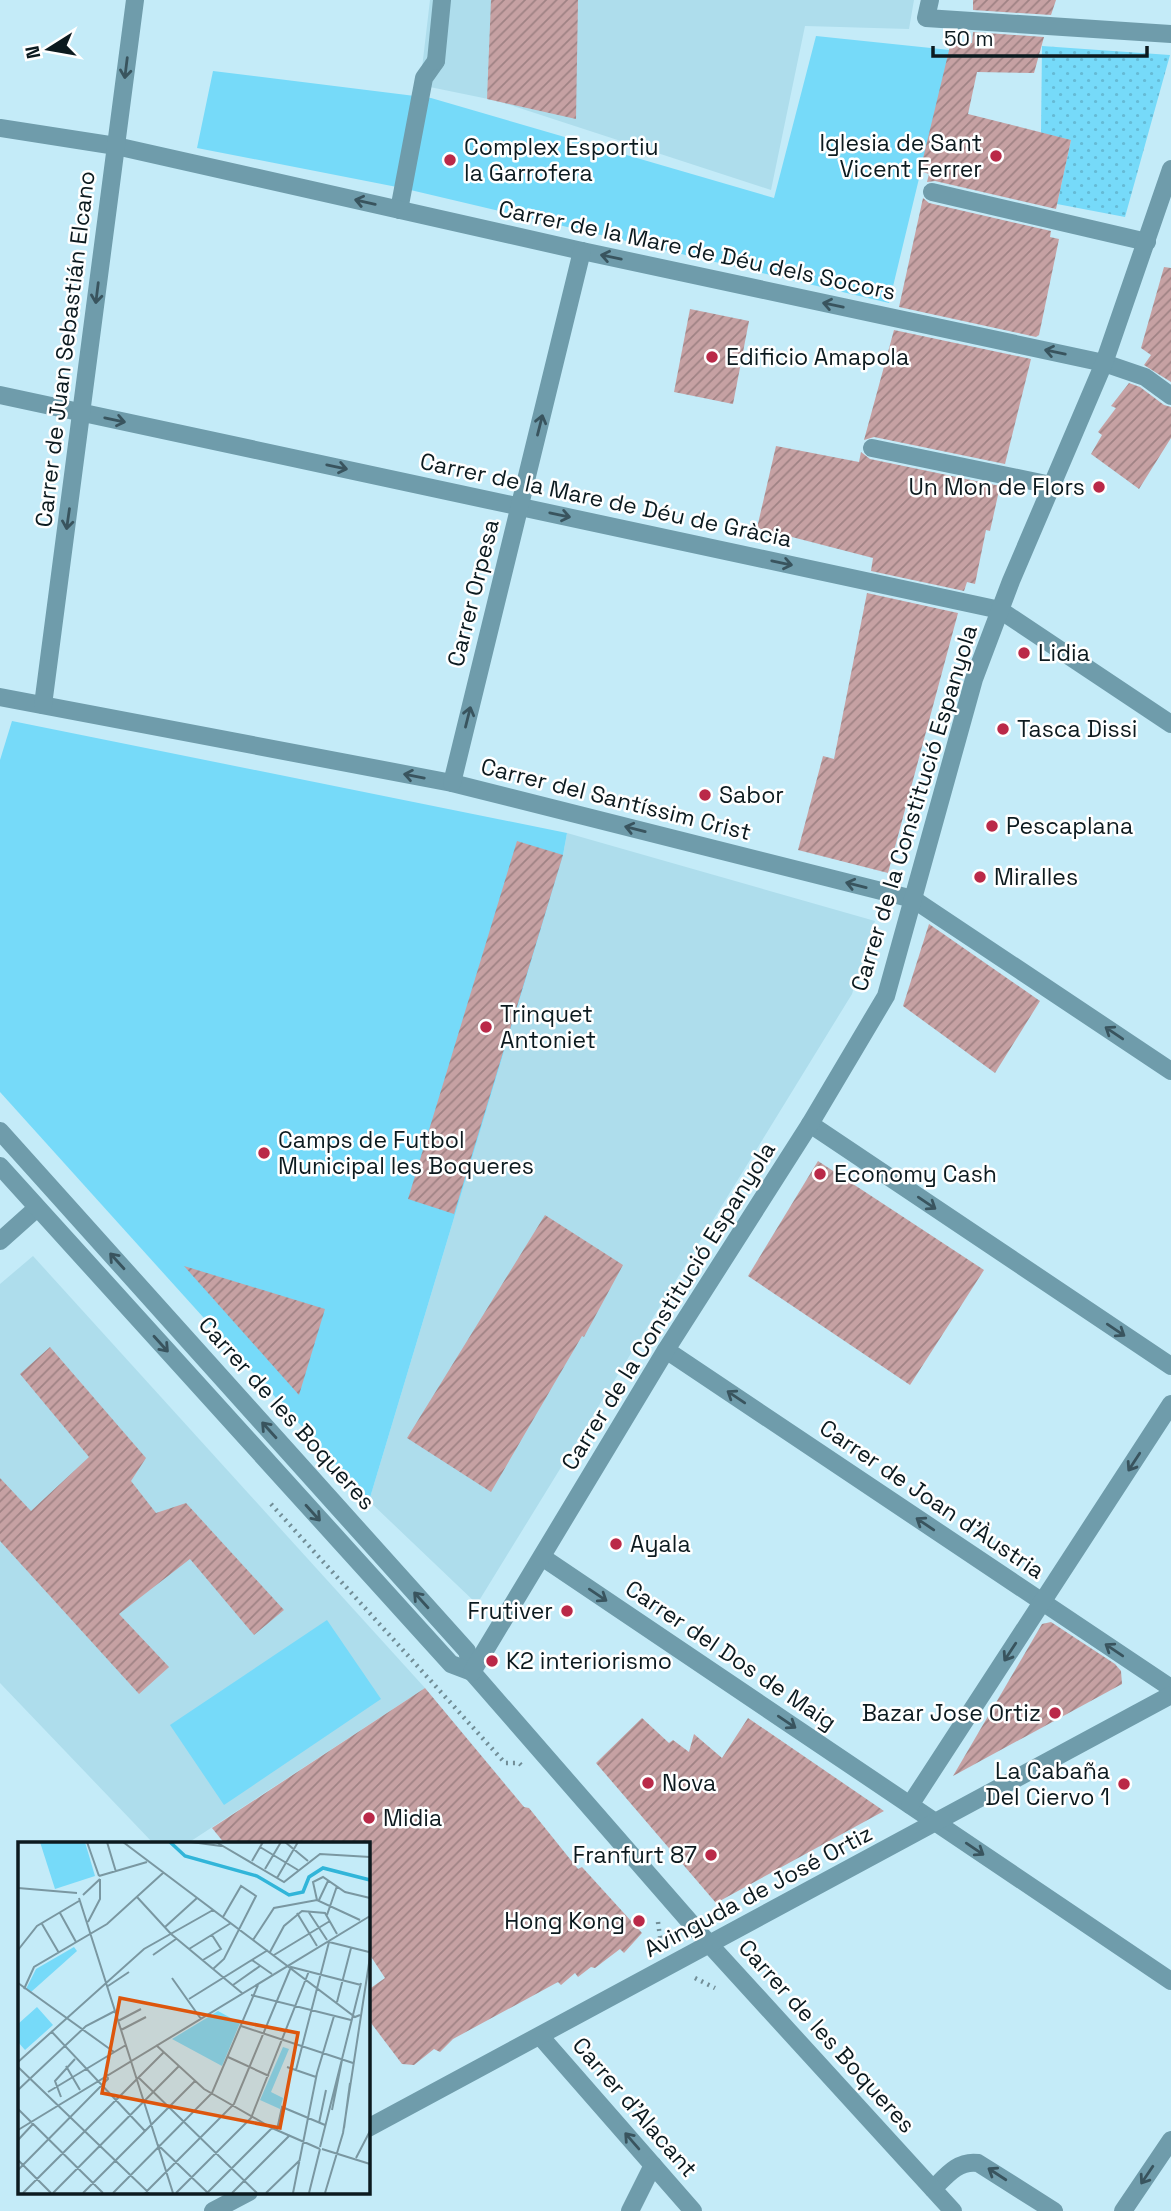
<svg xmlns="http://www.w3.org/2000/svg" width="1171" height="2211" font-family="'Space Grotesk',sans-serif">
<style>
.built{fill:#aeddec}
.grass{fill:url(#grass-dots)}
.garden{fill:#76daf9}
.building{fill:url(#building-hatch)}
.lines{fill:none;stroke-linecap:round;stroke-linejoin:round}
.path{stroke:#718d96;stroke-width:4.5;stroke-dasharray:2 5;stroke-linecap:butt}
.pedestrian{stroke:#6f9cab;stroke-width:18}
.minor{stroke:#6f9cab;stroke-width:18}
.tertiary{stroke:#6f9cab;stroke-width:18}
.oneway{stroke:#39545e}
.poi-dot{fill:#ba2948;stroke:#fff;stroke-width:2.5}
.labels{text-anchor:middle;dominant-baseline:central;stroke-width:5;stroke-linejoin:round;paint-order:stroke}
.poi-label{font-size:23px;fill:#0c1a1f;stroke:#fff;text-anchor:start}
.street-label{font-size:23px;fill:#0c1a1f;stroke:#fff}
.inset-river{fill:none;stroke:#31b5d9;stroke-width:3.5}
.inset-road{fill:none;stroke:#7a97a1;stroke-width:2}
.view{fill:#dd560d;fill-opacity:0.15;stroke:#dd560d;stroke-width:3.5}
.inset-edge{fill:none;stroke:#0c1a1f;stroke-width:3.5}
</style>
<defs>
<pattern id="grass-dots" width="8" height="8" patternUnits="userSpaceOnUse" patternTransform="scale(1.75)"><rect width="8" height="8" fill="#76daf9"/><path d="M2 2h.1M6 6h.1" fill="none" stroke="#65bad5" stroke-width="1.8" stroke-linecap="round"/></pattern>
<pattern id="building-hatch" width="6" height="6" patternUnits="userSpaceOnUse" patternTransform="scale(1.75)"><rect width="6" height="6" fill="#c6a1a3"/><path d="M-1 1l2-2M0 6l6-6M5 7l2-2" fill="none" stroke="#9f8284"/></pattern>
</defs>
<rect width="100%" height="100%" fill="#c4ebf8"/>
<g class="built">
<polygon points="430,0 914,0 909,29 805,26 771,190 498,101 420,85"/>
<polygon points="567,833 875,921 852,994 477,1604 369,1501 563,855"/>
<polygon points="33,1256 425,1688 188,1843 153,1843 0,1683 0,1284"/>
</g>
<polygon class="grass" points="1042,46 1170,55 1125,217 1057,204 1071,140 1041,133"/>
<g class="garden">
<polygon points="816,36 950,50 889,303 402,188 197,148 213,71 431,98 774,198"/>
<polygon points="12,721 567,833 563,855 369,1501 0,1092 0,760"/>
<polygon points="327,1620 381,1699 224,1805 170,1725"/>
</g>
<g class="building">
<polygon points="491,0 578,0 576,119 487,99"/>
<polygon points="973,0 1056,0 1051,15 973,10"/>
<polygon points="973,32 1044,37 1034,73 977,72 968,114 1071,140 1056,209 935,181 927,182 929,174 920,171 951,42 972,43"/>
<polygon points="923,198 929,203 1051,231 1050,237 1059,239 1039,335 1036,337 899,307"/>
<polygon points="1164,267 1171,268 1171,382 1144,365 1151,355 1141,348"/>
<polygon points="690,309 749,321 733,404 674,392"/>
<polygon points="894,330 1031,359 1005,464 874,437 864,440"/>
<polygon points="1129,383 1140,387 1164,405 1171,407 1171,438 1139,489 1091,454 1102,435 1098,432 1116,408 1111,406"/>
<polygon points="776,446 859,462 861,452 870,459 1000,486 990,531 986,530 975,584 967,582 964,591 871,571 873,558 757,528"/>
<polygon points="867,593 958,613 888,873 798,850 823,756 834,759"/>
<polygon points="517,841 563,855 454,1214 408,1199"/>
<polygon points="929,924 1040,1001 995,1073 903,1006"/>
<polygon points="818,1161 984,1270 910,1385 748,1276"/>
<polygon points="545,1215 623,1265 584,1337 582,1336 491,1492 407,1438"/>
<polygon points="184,1266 325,1309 299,1395"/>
<polygon points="50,1347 146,1458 131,1481 156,1513 186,1503 284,1610 254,1635 190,1559 119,1614 169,1667 139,1694 0,1541 0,1478 31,1511 89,1457 20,1374"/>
<polygon points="1051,1622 1115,1664 1121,1671 1122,1684 953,1776 1042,1624"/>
<polygon points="425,1688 524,1807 529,1808 578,1869 582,1867 642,1933 624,1953 620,1949 595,1968 591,1967 578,1977 575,1973 561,1985 558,1982 453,2039 440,2052 434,2049 414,2065 402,2064 368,2019 368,1990 385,1978 368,1952 368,1844 225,1844 212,1828"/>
<polygon points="642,1718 669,1743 673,1740 689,1752 694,1734 722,1758 748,1718 884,1811 716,1903 596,1763"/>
</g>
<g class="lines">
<g class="path">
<polyline points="271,1504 505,1763 519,1763 521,1765"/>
<polyline points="658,1922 661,1944"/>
<polyline points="695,1978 715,1988"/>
</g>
<polyline class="pedestrian" points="399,210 424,78 436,61"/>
<g class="minor">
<polyline points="930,0 926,18 1171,34"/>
<polyline points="436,61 442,0"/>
<polyline points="0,128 116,146 582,251 1104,363 1145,377 1171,396"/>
<polyline points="932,192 1147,242"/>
<polyline points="0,395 1000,610 1171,724"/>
<polyline points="872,448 1051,485"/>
<polyline points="0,697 452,783 913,899 1171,1071"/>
<polyline points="43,705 135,0"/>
<polyline points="452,783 582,251"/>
<polyline points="810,1124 1171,1366"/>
<polyline points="0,1241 37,1208"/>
<polyline points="666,1350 1171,1688"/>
<polyline points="542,1557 1171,1981"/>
<polyline points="910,1805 1171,1404"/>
<polyline points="540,2036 693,2211"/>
<path d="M933,2189c13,-13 25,-29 45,-26l76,48"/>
<polyline points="630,2211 653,2165"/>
<polyline points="1123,2211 1171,2140"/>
</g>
<g class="tertiary">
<polyline points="0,1131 467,1651 472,1672 710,1945 953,2211"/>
<polyline points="0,1166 451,1664 472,1672"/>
<polyline points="472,1672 666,1350 810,1124 886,996 974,679 1011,581 1104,363 1171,169"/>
<polyline points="368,2128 1171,1695"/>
<polyline points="213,2211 249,2192"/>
</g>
</g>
<defs><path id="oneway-shaft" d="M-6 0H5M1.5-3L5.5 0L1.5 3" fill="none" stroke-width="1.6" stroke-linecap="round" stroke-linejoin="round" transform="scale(1.75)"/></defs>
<g class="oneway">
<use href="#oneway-shaft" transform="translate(126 68) rotate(97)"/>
<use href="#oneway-shaft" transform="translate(365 202) rotate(-167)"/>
<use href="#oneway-shaft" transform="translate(611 257) rotate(-168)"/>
<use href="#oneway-shaft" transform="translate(97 293) rotate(97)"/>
<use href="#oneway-shaft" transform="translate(833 305) rotate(-168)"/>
<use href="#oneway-shaft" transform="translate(1055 352) rotate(-168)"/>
<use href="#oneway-shaft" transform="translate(115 420) rotate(12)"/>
<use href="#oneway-shaft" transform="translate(540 425) rotate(-76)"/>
<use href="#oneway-shaft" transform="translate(337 467) rotate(12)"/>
<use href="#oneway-shaft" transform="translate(560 515) rotate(12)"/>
<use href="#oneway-shaft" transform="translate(68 519) rotate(98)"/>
<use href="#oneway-shaft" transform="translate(782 563) rotate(12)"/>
<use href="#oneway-shaft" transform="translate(468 717) rotate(-76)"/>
<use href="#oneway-shaft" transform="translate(414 776) rotate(-169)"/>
<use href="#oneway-shaft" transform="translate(635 829) rotate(-166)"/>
<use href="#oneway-shaft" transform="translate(856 885) rotate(-166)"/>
<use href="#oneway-shaft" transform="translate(1114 1033) rotate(-146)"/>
<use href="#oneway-shaft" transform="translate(927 1203) rotate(34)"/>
<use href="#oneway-shaft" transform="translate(117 1261) rotate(-132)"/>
<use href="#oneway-shaft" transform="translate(1116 1330) rotate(34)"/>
<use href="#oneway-shaft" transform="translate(161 1344) rotate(48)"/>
<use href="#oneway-shaft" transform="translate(736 1397) rotate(-146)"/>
<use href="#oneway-shaft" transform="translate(269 1430) rotate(-132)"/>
<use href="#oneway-shaft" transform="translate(1134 1462) rotate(123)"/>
<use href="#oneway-shaft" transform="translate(313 1513) rotate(48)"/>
<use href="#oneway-shaft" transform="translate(925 1524) rotate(-146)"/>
<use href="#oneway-shaft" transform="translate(598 1595) rotate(34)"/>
<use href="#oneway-shaft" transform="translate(421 1600) rotate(-132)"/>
<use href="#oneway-shaft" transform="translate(1114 1650) rotate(-146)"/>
<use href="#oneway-shaft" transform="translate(1010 1652) rotate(123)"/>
<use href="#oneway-shaft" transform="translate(787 1722) rotate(34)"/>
<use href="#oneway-shaft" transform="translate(975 1849) rotate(34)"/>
<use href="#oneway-shaft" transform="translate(632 2141) rotate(-131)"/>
<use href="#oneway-shaft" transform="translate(997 2174) rotate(-147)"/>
<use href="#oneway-shaft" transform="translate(1147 2175) rotate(124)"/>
</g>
<g class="poi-dot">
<circle cx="996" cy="156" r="7"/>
<circle cx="450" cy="160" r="7"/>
<circle cx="712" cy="357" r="7"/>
<circle cx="1099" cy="487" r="7"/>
<circle cx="1024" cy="653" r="7"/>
<circle cx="1003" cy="729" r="7"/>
<circle cx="705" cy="795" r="7"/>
<circle cx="992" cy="826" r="7"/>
<circle cx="980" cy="877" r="7"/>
<circle cx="486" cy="1027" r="7"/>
<circle cx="264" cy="1153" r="7"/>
<circle cx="820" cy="1174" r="7"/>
<circle cx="616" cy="1544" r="7"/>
<circle cx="567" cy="1611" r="7"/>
<circle cx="492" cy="1661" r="7"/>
<circle cx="1055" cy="1713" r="7"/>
<circle cx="648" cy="1783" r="7"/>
<circle cx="1124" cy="1784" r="7"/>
<circle cx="369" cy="1818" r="7"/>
<circle cx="711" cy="1855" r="7"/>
<circle cx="639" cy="1921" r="7"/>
</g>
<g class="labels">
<g class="poi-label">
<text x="982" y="143" text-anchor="end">Iglesia de Sant<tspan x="982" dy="26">Vicent Ferrer</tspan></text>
<text x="464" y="147">Complex Esportiu<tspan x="464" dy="26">la Garrofera</tspan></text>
<text x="726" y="357">Edificio Amapola</text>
<text x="1085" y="487" text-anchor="end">Un Mon de Flors</text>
<text x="1038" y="653">Lidia</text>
<text x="1017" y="729">Tasca Dissi</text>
<text x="719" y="795">Sabor</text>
<text x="1006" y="826">Pescaplana</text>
<text x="994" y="877">Miralles</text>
<text x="500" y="1014">Trinquet<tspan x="500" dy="26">Antoniet</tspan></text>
<text x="278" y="1140">Camps de Futbol<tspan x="278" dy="26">Municipal les Boqueres</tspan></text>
<text x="834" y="1174">Economy Cash</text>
<text x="630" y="1544">Ayala</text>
<text x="553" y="1611" text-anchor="end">Frutiver</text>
<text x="506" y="1661">K2 interiorismo</text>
<text x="1041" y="1713" text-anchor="end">Bazar Jose Ortiz</text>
<text x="1110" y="1771" text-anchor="end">La Cabaña<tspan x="1110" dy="26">Del Ciervo 1</tspan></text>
<text x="662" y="1783">Nova</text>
<text x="383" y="1818">Midia</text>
<text x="697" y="1855" text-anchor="end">Franfurt 87</text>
<text x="625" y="1921" text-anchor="end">Hong Kong</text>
</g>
<g class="street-label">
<text transform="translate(697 250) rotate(12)">Carrer de la Mare de Déu dels Socors</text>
<text transform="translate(65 349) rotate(-83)">Carrer de Juan Sebastián Elcano</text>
<text transform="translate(606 500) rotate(12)">Carrer de la Mare de Déu de Gràcia</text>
<text transform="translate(473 593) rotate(-76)">Carrer Orpesa</text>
<text transform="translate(616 799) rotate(14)">Carrer del Santíssim Crist</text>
<text transform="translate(914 808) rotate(-73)">Carrer de la Constitució Espanyola</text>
<text transform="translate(668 1306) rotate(-58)">Carrer de la Constitució Espanyola</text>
<text transform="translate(287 1413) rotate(48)">Carrer de les Boqueres</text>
<text transform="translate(932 1499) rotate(34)">Carrer de Joan d'Àustria</text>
<text transform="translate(731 1655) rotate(34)">Carrer del Dos de Maig</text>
<text transform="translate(758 1891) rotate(-28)">Avinguda de José Ortiz</text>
<text transform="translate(827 2036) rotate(48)">Carrer de les Boqueres</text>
<text transform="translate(635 2107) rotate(49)">Carrer d'Alacant</text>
</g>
</g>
<g transform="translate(18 1842)">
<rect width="352" height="352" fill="#c4ebf8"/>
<path d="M56,105l3,4 -46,41 -5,-3 10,-20z" fill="#76daf9"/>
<path d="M22,0h45l10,34 -40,13z" fill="#76daf9"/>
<path d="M19,165l16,18 -28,25 -7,-8v-18zM200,169l22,12 -18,43 -50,-27zM265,205l6,2 -18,43 12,6 -3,11 -20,-9z" fill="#76daf9"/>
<path class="inset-river" d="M152,0l15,14 72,20 32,19 14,-3 6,-15 14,-9 47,12"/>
<path class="inset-road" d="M69,0l12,34M89,0l9,30M105,0l232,175 5,-2M173,0l30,4M198,0l68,40 36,-28 50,3M267,0l23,19M242,5l38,23M234,19l11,-19M247,27l16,-27M81,34l48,-14M259,36l21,-36M0,46l59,5M65,53l17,-16M119,55l34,37 71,59M61,56l94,295M299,58l-4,-18 10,-5 22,15 25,6M301,58l9,-19M290,69l19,29M42,71l16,29M279,71l20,33M309,73l10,-29M70,80l12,-23v-20M24,82l17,29M147,85l32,-29M235,98l21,-32 43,-8 43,20M311,100l40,10M171,107l42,-26M0,108l19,-24 42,-25M252,110l14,-26 18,-15 23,2 12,21M135,113l23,-16M256,113l56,-34M185,118l18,-11 -9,-14M234,118l20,14M195,127l11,-10 32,-63 -15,-10 -18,31M154,136l29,41M0,141l96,69M215,143l27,-19M90,144l21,-14M6,147l10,-22 73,-43 56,-51M233,153l100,25M171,157l79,-49M319,160l14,-54M100,179l23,-12M223,184l112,37M103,188l25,-13M33,189l94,100M138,203l48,44 68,39 48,21M210,215l41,19M0,220l126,-113 69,-39M48,224l14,24M0,225l131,126M269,225l29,10M278,228l33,-128M121,236l118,115M0,248l68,-64 29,-15M30,250l78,-47M43,255l-6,-16 20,-22M0,267l85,84M314,268l10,-50M301,281l7,-33M326,286l6,-45M0,288l352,-214M259,288l5,-23 43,18M0,298l15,-16M139,302l51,49M302,305l41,-164M304,307l48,15M338,316l14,-27M0,318l33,33M0,328l90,-91 -1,-5M5,351l141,-141M35,351l126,-127M65,351l112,-112M95,351l99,-100 46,-108M127,351l89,-89 57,-137 70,18M158,351l75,-75 58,-147M189,351l65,-65M214,351l58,-58M248,351l34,-33M275,351l24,-120 17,-57M291,351l11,-44M307,351l18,-60 27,-176"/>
<path class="view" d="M102,156l178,35 -18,95 -178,-35z"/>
<rect width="352" height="352" class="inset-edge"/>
</g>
<g transform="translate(49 49) rotate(259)" stroke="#ffffff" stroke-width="5" paint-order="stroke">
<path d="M0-5L12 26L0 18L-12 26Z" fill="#0c1a1f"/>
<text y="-10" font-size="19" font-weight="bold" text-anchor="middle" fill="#0c1a1f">N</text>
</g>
<path d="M933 46v10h214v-10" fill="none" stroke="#0c1a1f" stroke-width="3.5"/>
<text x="944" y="46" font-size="21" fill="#0c1a1f" stroke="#ffffff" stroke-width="5" paint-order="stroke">50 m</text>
</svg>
